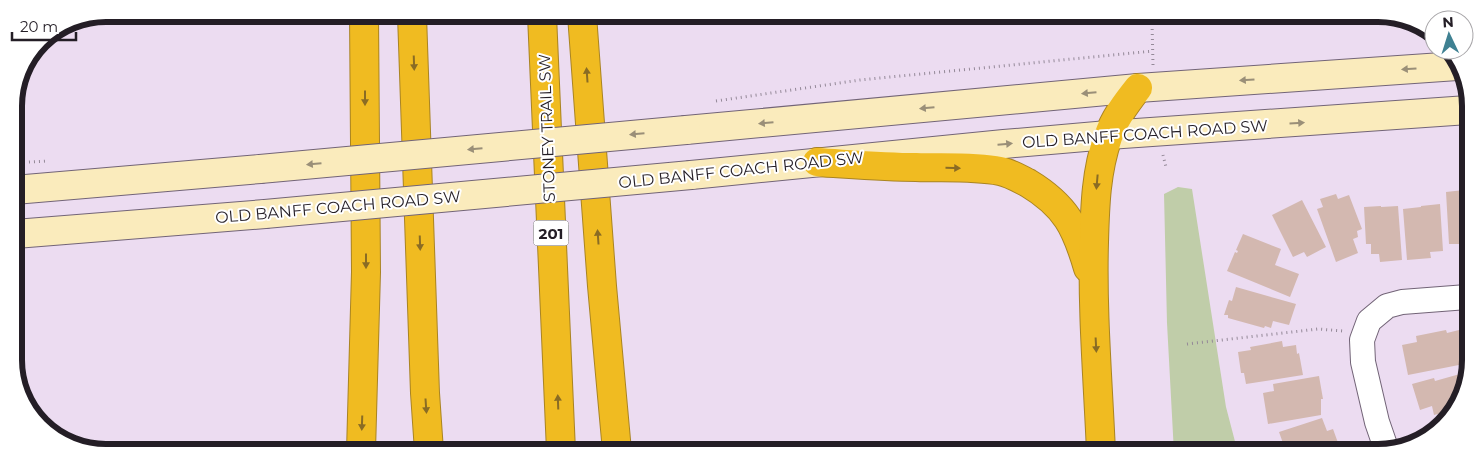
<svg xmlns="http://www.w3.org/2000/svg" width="1484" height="467" font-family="Montserrat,sans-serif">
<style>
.green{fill:#c0cda9}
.building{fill:#d3b8b0}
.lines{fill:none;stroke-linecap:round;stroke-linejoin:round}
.minor-casing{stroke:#726477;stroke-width:26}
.secondary-casing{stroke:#726477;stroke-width:30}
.motorway-casing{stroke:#a98423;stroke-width:30}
.path{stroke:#948998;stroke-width:3;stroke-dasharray:1 4;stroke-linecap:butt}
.minor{stroke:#fff;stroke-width:24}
.secondary{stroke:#faebbc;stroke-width:28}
.motorway{stroke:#f0bb21;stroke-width:28}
.secondary-bridge-casing{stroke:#726477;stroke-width:30;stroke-linecap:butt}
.secondary-bridge{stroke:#faebbc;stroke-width:28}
.oneway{fill:#8a6c24}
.oneway2{fill:#9a8f78}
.labels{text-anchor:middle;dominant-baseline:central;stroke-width:4;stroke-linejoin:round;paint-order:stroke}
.shield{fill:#fff;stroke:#666267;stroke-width:1}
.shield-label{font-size:15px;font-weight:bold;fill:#241e26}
.street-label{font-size:16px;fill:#241e26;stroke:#fff}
.rim{fill:none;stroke:#241e26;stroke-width:6}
</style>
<rect width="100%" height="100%" fill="#ecdcf1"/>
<polygon class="green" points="1178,187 1192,189 1226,407 1238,453 1174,453 1167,323 1164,194"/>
<g class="building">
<polygon points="1464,190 1464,192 1468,192 1468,256 1460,256 1459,244 1449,244 1446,192"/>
<polygon points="1336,194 1338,199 1349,195 1362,229 1357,231 1358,237 1353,239 1358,253 1336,262 1317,209 1323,207 1320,199"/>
<polygon points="1302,200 1326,247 1307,257 1304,252 1293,257 1272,215"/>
<polygon points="1440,204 1443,251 1430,252 1431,258 1407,260 1403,209 1421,207 1421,206"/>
<polygon points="1381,206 1381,207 1398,206 1402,260 1380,262 1379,254 1371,254 1371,244 1366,244 1364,207"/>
<polygon points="1243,234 1281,249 1275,265 1299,274 1290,297 1227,271 1235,252 1237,253 1238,251 1236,250"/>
<polygon points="1236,287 1296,304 1289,325 1273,321 1271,328 1265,326 1264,328 1228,318 1228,315 1224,315 1229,300 1232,301"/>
<polygon points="1446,330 1447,333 1459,330 1464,350 1461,350 1464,364 1408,375 1402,345 1417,342 1416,336"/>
<polygon points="1282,341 1283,347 1296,345 1297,354 1299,353 1303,375 1246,384 1244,373 1241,373 1238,352 1251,350 1250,347"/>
<polygon points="1467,372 1467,384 1450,411 1434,415 1432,406 1420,410 1412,384 1434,378 1435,381"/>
<polygon points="1319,376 1323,399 1321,399 1321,415 1268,424 1263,393 1274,391 1273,384"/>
<polygon points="1322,418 1327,431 1333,429 1341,451 1335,453 1282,453 1280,447 1284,446 1279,432"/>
</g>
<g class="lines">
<defs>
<polyline id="minor" points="1387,451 1377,422 1363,362 1362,340 1369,321 1387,306 1402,302 1467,297"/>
<g id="secondary">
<polyline points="686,130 1138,88 1457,66"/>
<polyline points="691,175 1004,144 1108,135 1468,110"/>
<polyline points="14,190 260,169"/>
<polyline points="15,234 265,214"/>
</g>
<g id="motorway">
<polyline points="412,15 425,393 429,451"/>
<polyline points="542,15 561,451"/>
<polyline points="582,15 602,286 617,451"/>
<path d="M817,162c33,2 66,5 99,5 28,1 57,-1 84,4 10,2 20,8 28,12 38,23 48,44 60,85"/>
<polyline points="361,451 366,272 364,14"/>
<path d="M1101,452c-3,-70 -9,-140 -7,-210 1,-36 2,-71 14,-105 6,-18 18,-34 30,-49"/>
</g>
</defs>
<use href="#minor" class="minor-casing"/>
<use href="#secondary" class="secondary-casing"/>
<use href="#motorway" class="motorway-casing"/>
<g class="path">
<polyline points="1153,65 1152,22 1188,16"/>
<polyline points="716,101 860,80 1153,51"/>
<polyline points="1163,155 1166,167"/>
<polyline points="14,163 47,161"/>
<polyline points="1187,344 1318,329 1343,331"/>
</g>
<use href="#minor" class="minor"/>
<use href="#secondary" class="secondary"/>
<use href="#motorway" class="motorway"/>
<defs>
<g id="secondary-bridge">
<polyline points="260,169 686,130"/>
<polyline points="265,214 691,175"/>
</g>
</defs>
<use href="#secondary-bridge" class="secondary-bridge-casing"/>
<use href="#secondary-bridge" class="secondary-bridge"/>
</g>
<defs><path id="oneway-solid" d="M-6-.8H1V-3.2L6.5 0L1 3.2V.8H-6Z" transform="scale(1.25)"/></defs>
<g class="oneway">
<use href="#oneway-solid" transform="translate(414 63) rotate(88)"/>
<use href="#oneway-solid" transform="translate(587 75) rotate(-94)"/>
<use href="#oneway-solid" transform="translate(365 98) rotate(90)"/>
<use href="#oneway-solid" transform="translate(953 168) rotate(1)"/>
<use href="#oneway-solid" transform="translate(1097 182) rotate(95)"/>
<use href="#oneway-solid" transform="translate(598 237) rotate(-94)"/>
<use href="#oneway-solid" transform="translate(420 243) rotate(88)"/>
<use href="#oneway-solid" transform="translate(366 261) rotate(90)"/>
<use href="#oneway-solid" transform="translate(1096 345) rotate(87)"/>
<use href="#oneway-solid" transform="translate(558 402) rotate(-92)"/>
<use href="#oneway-solid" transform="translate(426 406) rotate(86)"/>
<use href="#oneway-solid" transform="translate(362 423) rotate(92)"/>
</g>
<g class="oneway2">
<use href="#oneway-solid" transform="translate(1409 69) rotate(176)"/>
<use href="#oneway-solid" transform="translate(1247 80) rotate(176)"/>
<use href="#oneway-solid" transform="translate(1089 93) rotate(175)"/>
<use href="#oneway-solid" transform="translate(927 108) rotate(175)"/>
<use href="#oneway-solid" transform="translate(766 123) rotate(175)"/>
<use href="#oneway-solid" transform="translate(1297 123) rotate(-4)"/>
<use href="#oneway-solid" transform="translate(637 134) rotate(175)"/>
<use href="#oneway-solid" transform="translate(1005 144) rotate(-5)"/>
<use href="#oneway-solid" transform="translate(475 149) rotate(175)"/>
<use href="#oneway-solid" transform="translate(314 164) rotate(175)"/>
</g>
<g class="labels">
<rect class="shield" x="533.5" y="220.5" width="35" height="25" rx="4"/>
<g class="shield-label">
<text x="551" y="233">201</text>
</g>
<g class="street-label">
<text transform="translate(547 128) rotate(-92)">STONEY TRAIL SW</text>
<text transform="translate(1145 134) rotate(-4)">OLD BANFF COACH ROAD SW</text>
<text transform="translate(741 170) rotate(-6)">OLD BANFF COACH ROAD SW</text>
<text transform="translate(338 207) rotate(-5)">OLD BANFF COACH ROAD SW</text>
</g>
</g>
<path d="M0 0H1484V467H0ZM106 22H1378A84 84 0 0 1 1462 106V360A84 84 0 0 1 1378 444H106A84 84 0 0 1 22 360V106A84 84 0 0 1 106 22Z" fill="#fff" fill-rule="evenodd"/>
<path class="rim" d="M106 22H1378A84 84 0 0 1 1462 106V360A84 84 0 0 1 1378 444H106A84 84 0 0 1 22 360V106A84 84 0 0 1 106 22Z"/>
<g transform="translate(1449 35) rotate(356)"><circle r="24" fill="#ffffff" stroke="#a7a5a8"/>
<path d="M0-4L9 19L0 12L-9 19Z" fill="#3f8192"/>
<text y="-8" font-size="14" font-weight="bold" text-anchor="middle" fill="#241e26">N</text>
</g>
<path d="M12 32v8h64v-8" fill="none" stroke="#241e26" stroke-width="2.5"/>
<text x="20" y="32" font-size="15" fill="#241e26" stroke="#ffffff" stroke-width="4" paint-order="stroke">20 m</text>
</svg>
